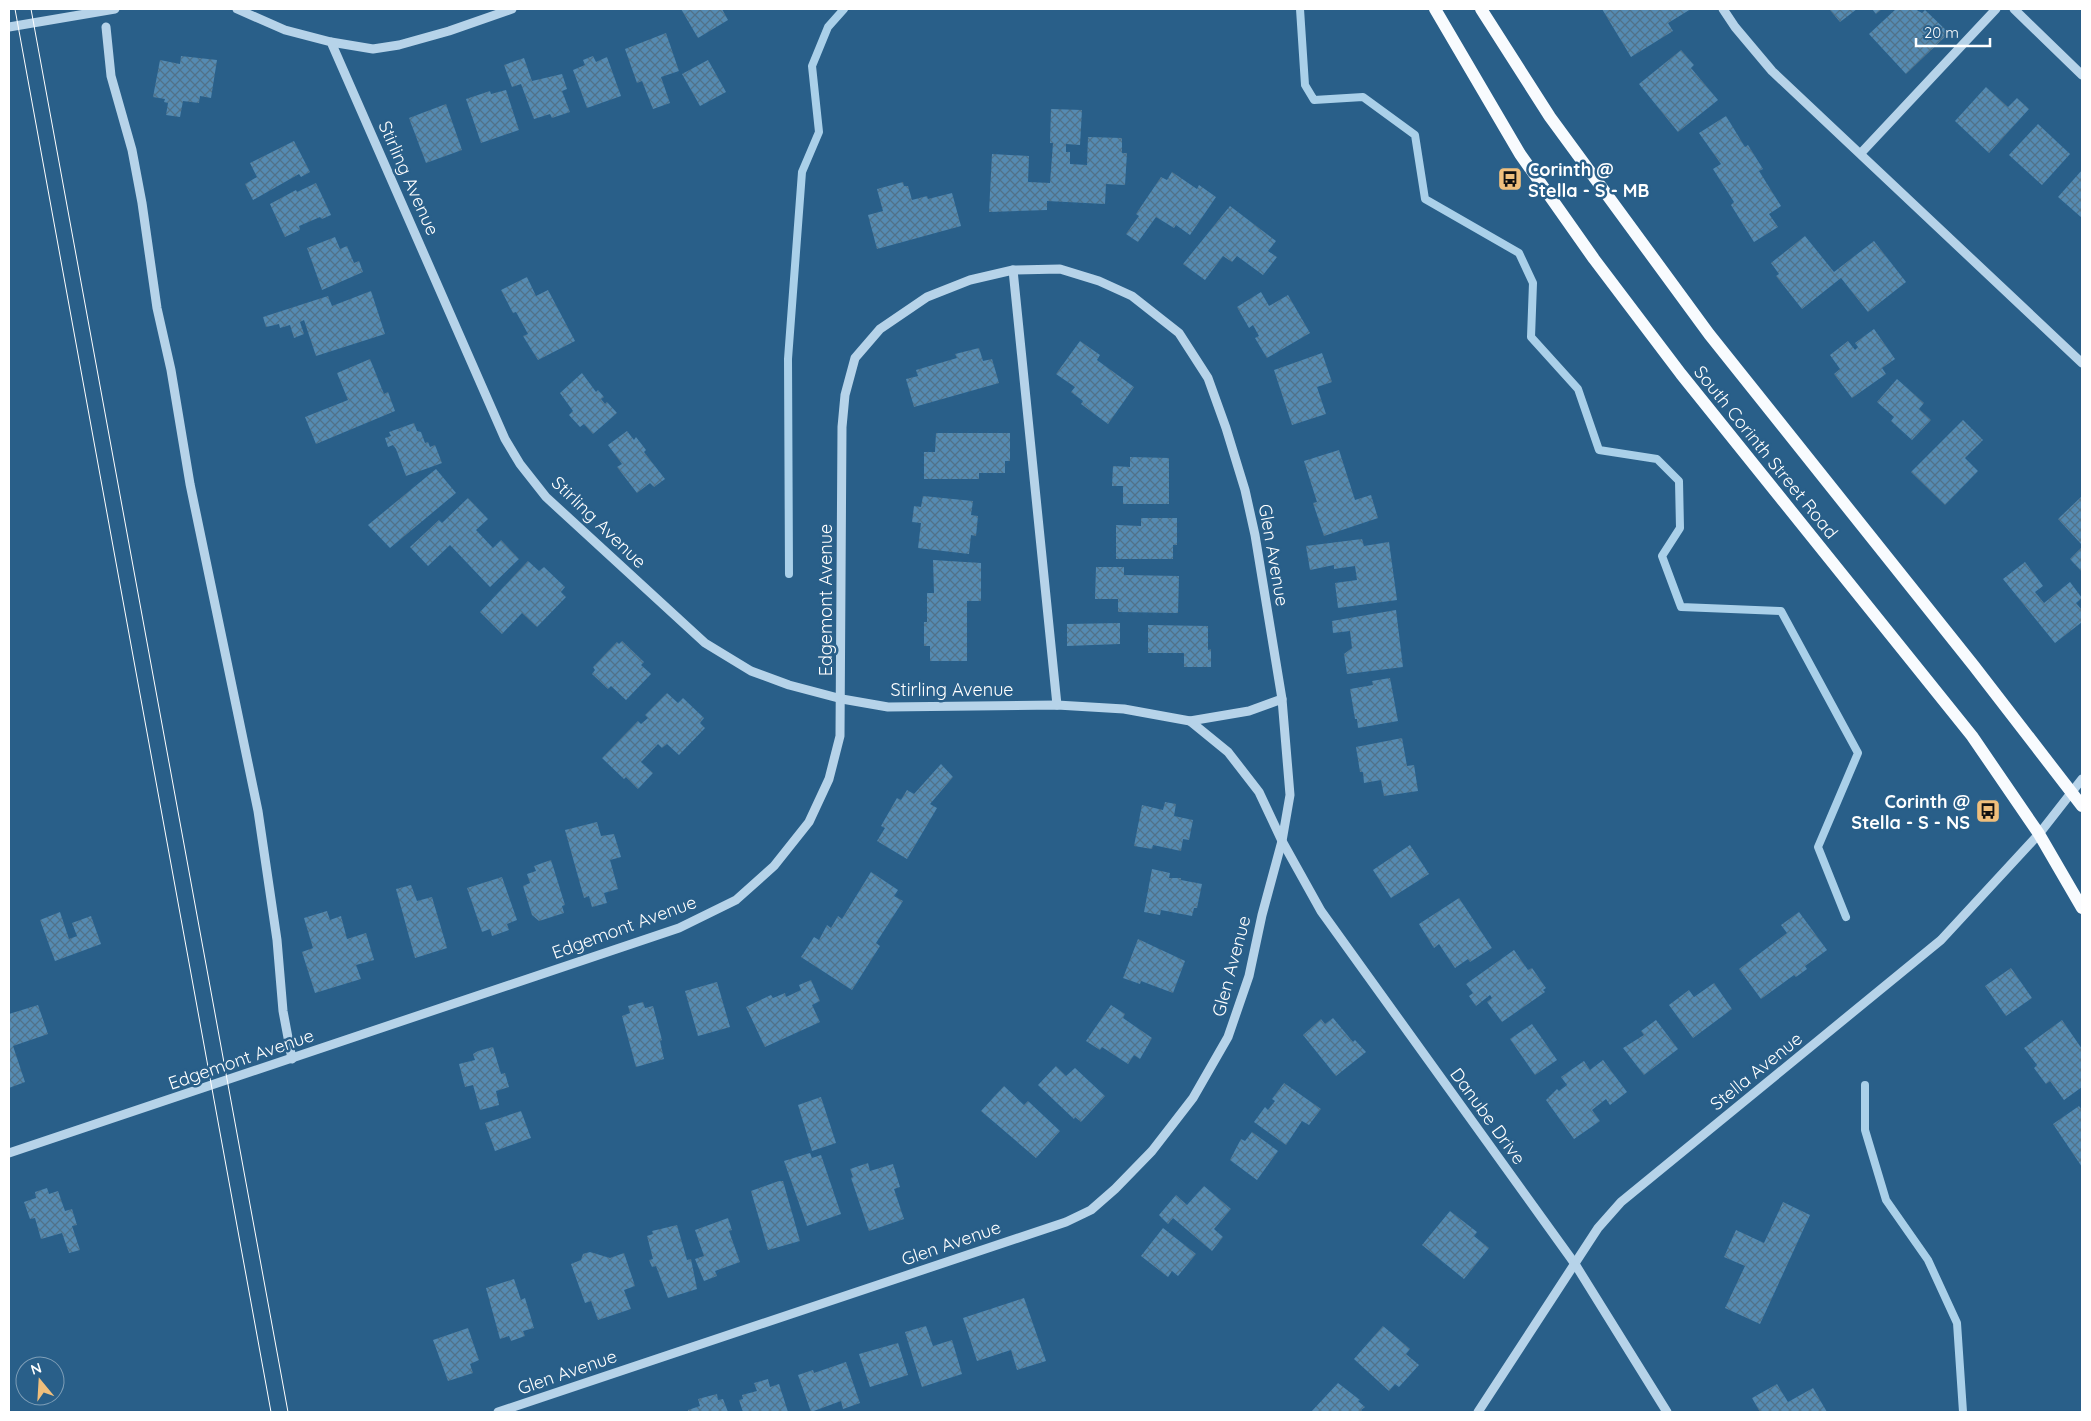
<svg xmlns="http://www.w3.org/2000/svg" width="2091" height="1421" font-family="Quicksand,sans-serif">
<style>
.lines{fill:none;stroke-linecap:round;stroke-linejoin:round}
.stream{stroke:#aad0e9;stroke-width:8}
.building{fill:url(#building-cross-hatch)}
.minor{stroke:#b6d3e9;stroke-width:9}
.major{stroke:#f8fbfe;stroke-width:12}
.tram{stroke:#fff;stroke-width:1}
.labels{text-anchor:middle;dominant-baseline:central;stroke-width:5;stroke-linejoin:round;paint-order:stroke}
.poi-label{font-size:18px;font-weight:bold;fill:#fff;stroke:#295f89;text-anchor:start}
.street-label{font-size:18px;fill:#fff;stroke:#295f89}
</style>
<defs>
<pattern id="building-cross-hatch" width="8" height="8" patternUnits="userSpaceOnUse" patternTransform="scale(1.25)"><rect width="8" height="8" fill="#558bb2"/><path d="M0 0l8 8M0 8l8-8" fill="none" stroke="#517289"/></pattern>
</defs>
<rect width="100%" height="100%" fill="#295f89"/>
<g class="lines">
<g class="stream">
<polyline points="1300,9 1305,85 1314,100 1363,97 1415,135 1425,199 1519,253 1533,283 1531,337 1578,389 1599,450 1657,459 1679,481 1680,528 1662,556 1681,607 1781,611 1858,753 1818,847 1846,917"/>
<polyline points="789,574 788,359 802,172 819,132 812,66 828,27 844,9"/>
<polyline points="1865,1085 1865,1130 1886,1200 1928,1260 1957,1323 1963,1412"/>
</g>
</g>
<g class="building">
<polygon points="681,9 722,9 728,20 698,38"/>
<polygon points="1602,9 1691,9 1668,23 1673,31 1631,57"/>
<polygon points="1829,9 1857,9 1840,22"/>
<polygon points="1872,9 1882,9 1876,14"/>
<polygon points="1896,9 1915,9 1922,13 1925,10 1949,33 1906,74 1869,34"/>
<polygon points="666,33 679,71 661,77 670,103 653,109 642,81 637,83 625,49"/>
<polygon points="1681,50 1694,65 1691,68 1718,100 1678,132 1639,84"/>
<polygon points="181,56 217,60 211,98 200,96 199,103 183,101 180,117 166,115 168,103 164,102 165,99 153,97 160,60 180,64"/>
<polygon points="593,56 596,62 607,57 621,96 587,108 573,70 585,65 583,60"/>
<polygon points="524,58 532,81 562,74 567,89 562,91 570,112 552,118 550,114 534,119 521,84 512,87 504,65"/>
<polygon points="708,60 726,92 700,106 682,74"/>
<polygon points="1986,87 2008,107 2017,98 2029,109 1989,153 1955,121"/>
<polygon points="506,90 519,130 481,143 466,99 490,91 491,94"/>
<polygon points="446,104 462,150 426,163 409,118"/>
<polygon points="1051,109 1082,110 1080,145 1066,144 1066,152 1070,152 1070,164 1087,165 1088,137 1122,138 1122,153 1127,153 1125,185 1106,184 1105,204 1047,201 1047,210 989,212 992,154 1029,156 1028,182 1050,183 1053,143 1050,143"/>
<polygon points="1726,116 1745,147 1748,145 1763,169 1759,171 1781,206 1769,214 1778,227 1754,242 1731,205 1734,202 1713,169 1721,164 1699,133"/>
<polygon points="2038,124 2070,154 2042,185 2009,155"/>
<polygon points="294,141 310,172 301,177 299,174 253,200 245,184 257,177 250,163"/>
<polygon points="2082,170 2082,218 2058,197"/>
<polygon points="1172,172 1197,189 1199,185 1216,197 1190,235 1176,225 1174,228 1156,217 1138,242 1126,234 1139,216 1136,214 1161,177 1167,180"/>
<polygon points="903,182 904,186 908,186 912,200 927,196 928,199 952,193 961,226 877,249 868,215 883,211 877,189"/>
<polygon points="316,183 331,215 322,219 320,217 299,226 300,230 285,237 270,204 296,190 297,192"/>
<polygon points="1230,206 1276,241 1268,251 1277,257 1263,275 1237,256 1232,262 1223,256 1205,280 1183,264"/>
<polygon points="1805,236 1834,272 1874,241 1906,282 1868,312 1841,278 1802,309 1776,276 1779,274 1771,263"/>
<polygon points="335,237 340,249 347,246 354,263 359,261 363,272 322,290 307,248"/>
<polygon points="527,277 536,296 548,290 575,341 538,360 523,336 528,334 516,312 513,313 501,290"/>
<polygon points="371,291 385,334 316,356 304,320 300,322 304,334 294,338 290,325 280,328 279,324 266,327 263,317 328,296 332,306"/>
<polygon points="1261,292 1269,306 1288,295 1310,333 1267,358 1255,338 1259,336 1253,325 1249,328 1237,307"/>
<polygon points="1874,329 1895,359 1882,368 1886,374 1852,398 1834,374 1840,369 1830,355 1848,341 1855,350 1858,347 1855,343"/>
<polygon points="1080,341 1100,355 1097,360 1134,387 1108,424 1081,404 1083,401 1071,392 1075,387 1056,374"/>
<polygon points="979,348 983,361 992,359 999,383 914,407 906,379 918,376 916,370 957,358 955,354"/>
<polygon points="1322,353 1332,382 1317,387 1326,414 1292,425 1274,370"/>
<polygon points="370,359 384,394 388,392 395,411 316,444 305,417 348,400 337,373"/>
<polygon points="582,373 596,392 598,390 604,397 601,399 605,404 607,402 617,413 593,434 584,424 580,427 569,415 573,411 560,393"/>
<polygon points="1897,379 1924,403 1919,409 1931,420 1912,440 1891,421 1894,417 1877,402"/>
<polygon points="1963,420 1983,440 1965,458 1978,471 1945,505 1911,472"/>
<polygon points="414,423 417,431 421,432 425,443 428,442 430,447 435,445 442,463 406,476 396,449 393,445 388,447 385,438 391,436 389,432"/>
<polygon points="627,431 634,440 636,437 646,450 644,452 665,479 654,487 650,483 637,493 617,467 622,464 608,445"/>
<polygon points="936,433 1010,433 1010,461 1005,461 1005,473 979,473 979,479 924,479 924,452 935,452"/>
<polygon points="1339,450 1355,500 1371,495 1378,518 1324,536 1313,503 1317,502 1304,461"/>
<polygon points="1130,457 1169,458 1169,504 1123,504 1123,486 1112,486 1113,466 1130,467"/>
<polygon points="436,469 456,493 390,548 368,525"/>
<polygon points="923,496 973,501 971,515 978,516 976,536 971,535 969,554 918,548 921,523 912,522 914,506 921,507"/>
<polygon points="2082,496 2082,545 2058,519"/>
<polygon points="468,498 488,519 476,530 493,548 501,540 519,559 490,587 450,545 428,566 410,547 439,520 442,523"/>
<polygon points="1141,518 1177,518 1177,545 1173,545 1173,559 1116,559 1116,525 1141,526"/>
<polygon points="1362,539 1364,546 1389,542 1397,600 1338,608 1335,583 1357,580 1355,566 1334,569 1334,565 1310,570 1306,546"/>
<polygon points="2082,547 2082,572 2070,559"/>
<polygon points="933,560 981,563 981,601 967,601 967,661 930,661 930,646 924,646 924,622 927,622 927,593 934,593"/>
<polygon points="528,561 539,571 544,567 565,587 561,592 566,597 537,627 522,613 502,634 480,612"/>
<polygon points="2025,562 2043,586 2035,592 2044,603 2070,582 2082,598 2076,603 2082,610 2082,622 2055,643 2003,579"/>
<polygon points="1096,567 1124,567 1124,575 1179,576 1178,613 1118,612 1118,599 1095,599"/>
<polygon points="1396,610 1403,667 1347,674 1344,654 1352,648 1350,631 1333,633 1332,621"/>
<polygon points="1120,623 1120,644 1067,646 1067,624"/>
<polygon points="1148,625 1208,626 1208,650 1211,649 1211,667 1184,667 1184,653 1148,653"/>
<polygon points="622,641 644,662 641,665 651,674 626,700 611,686 608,689 592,674 595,670 593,667 617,642 619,644"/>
<polygon points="1390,678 1398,721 1358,728 1357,719 1355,719 1350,689 1373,685 1372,681"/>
<polygon points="667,693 678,703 683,698 704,718 700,723 705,728 679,755 667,744 662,748 658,744 641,762 653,773 638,789 626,777 624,779 602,758 638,721 641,724 648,718 645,715"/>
<polygon points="1402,738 1407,766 1414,765 1418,791 1384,796 1381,780 1364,783 1363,772 1360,772 1356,747"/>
<polygon points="941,764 953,777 930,804 937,808 907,859 877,841 885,828 881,826 897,798 901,800 907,790 914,794"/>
<polygon points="1165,802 1176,804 1174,816 1193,820 1189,840 1183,839 1181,851 1153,845 1152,849 1134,846 1142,805 1163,810"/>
<polygon points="597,822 601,836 614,834 621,857 610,860 618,889 604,893 607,903 592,907 589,896 584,898 565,830"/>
<polygon points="1410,845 1429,874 1391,898 1373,870"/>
<polygon points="551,860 565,905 562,906 564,913 539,921 532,915 523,886 530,883 527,874 536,871 534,866"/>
<polygon points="1152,869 1170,873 1169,878 1181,878 1181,880 1202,884 1197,908 1194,908 1192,916 1161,910 1160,915 1144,912"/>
<polygon points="871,872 898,890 894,896 903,901 876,943 880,946 852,990 801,957 814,937 819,940 827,925 831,928 838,916 842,919"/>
<polygon points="502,877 517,920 507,924 509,930 492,936 490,929 482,932 467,888"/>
<polygon points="411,885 417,901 432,897 447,948 415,958 396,889"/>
<polygon points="1459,898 1492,948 1470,962 1468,959 1455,968 1439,944 1434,948 1419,924"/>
<polygon points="327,911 330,920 341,916 347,939 366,933 374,960 356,965 361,979 315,993 302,952 313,948 304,918"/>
<polygon points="60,912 69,939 77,936 72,923 91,916 101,944 55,961 40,920"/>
<polygon points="1799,912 1827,950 1805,966 1807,969 1796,977 1794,975 1761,999 1739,969 1787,933 1781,925"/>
<polygon points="1138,939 1185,961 1173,993 1141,981 1140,984 1123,978"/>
<polygon points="1514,950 1528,970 1532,968 1546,988 1543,990 1545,992 1502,1022 1487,1002 1492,998 1490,995 1476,1006 1469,996 1473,993 1466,984"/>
<polygon points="2011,968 2032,998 2006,1016 1985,986"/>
<polygon points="811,980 820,1001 812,1005 820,1022 765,1047 746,1007 771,995 773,998 785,993 786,997 801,990 799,985"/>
<polygon points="717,982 730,1027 698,1036 685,991"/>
<polygon points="1714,983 1732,1009 1693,1038 1669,1005 1689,990 1694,997"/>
<polygon points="643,1002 645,1008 653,1006 662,1040 660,1041 664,1059 636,1067 622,1016 630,1013 628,1006"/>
<polygon points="38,1005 48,1034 13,1046 25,1082 9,1088 9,1014"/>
<polygon points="1111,1005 1125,1014 1123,1018 1152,1038 1140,1059 1134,1055 1128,1064 1102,1047 1100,1050 1086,1041"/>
<polygon points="1333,1018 1353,1042 1355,1040 1366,1052 1336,1076 1303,1035 1321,1019 1325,1024"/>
<polygon points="1656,1020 1678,1049 1644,1075 1623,1048 1644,1035 1641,1031"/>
<polygon points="2062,1020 2082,1049 2082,1087 2064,1100 2050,1081 2046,1084 2034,1068 2037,1065 2024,1048"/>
<polygon points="1532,1024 1557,1060 1535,1075 1510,1039"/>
<polygon points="493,1047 501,1074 505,1073 509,1087 496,1091 499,1105 480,1110 473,1085 465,1087 459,1064 475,1060 473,1054 478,1051"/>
<polygon points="1603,1060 1627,1092 1610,1105 1606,1099 1592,1110 1600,1121 1574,1139 1546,1100 1557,1089 1559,1091 1567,1085 1561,1077 1584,1061 1590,1070"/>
<polygon points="1056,1066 1066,1076 1075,1068 1105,1096 1081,1122 1075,1117 1074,1119 1038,1085"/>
<polygon points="1284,1083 1321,1109 1309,1125 1302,1121 1286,1145 1254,1122 1265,1107 1268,1110 1275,1101 1272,1099"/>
<polygon points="1004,1086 1024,1105 1028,1101 1060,1131 1036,1158 981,1111"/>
<polygon points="821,1097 836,1143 812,1151 798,1105"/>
<polygon points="2079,1106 2082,1110 2082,1167 2053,1124"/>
<polygon points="521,1111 531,1138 495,1151 485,1123"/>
<polygon points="1252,1132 1278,1151 1257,1180 1230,1160 1241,1139 1245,1141"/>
<polygon points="810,1153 812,1158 821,1155 841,1214 807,1226 784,1161"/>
<polygon points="868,1163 870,1171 893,1164 900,1187 894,1189 904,1219 869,1231 851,1178 853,1177 850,1169"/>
<polygon points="779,1181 783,1181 800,1241 768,1250 751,1191"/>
<polygon points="1204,1186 1231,1209 1214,1229 1223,1237 1212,1251 1173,1218 1168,1224 1159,1215 1176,1195 1187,1205"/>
<polygon points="47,1188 49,1194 58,1191 65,1211 72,1209 77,1225 72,1226 80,1250 69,1253 62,1233 41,1239 35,1218 30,1219 24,1202 36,1198 35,1192"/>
<polygon points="1783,1202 1810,1215 1760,1324 1725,1308 1745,1266 1724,1257 1736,1230 1764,1243"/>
<polygon points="1450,1211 1477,1232 1474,1236 1489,1248 1464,1279 1422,1245"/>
<polygon points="728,1218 732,1230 729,1231 740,1262 715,1271 717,1276 704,1281 695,1259 704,1256 695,1230"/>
<polygon points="677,1225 687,1260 691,1259 697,1289 668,1298 656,1266 652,1267 649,1260 653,1259 647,1236 653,1234 652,1231"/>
<polygon points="1163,1228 1196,1254 1178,1276 1172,1271 1168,1277 1141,1256"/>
<polygon points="590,1252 610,1258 624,1253 635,1286 624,1290 631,1309 598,1320 591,1301 585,1303 571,1264 581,1260 583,1254"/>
<polygon points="514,1279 521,1300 525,1298 534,1328 523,1331 525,1336 511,1341 509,1336 500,1339 486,1288"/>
<polygon points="1024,1298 1046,1361 1017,1370 1011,1350 977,1361 963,1318"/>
<polygon points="926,1326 933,1346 952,1340 962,1374 922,1387 905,1332"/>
<polygon points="1383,1326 1410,1349 1406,1354 1419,1365 1399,1387 1395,1384 1389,1391 1354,1359"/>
<polygon points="468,1328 479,1360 470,1364 473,1373 448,1381 433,1340"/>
<polygon points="898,1343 908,1375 870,1387 859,1354"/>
<polygon points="846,1362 860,1403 843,1409 841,1401 811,1412 798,1375 813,1370 814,1373"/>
<polygon points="768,1379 770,1387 779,1384 788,1412 743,1412 739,1400 743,1399 742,1395 757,1391 754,1383"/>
<polygon points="1338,1383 1360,1400 1358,1401 1365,1407 1361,1410 1363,1412 1311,1412"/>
<polygon points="1777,1384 1788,1402 1813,1388 1827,1412 1760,1412 1752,1398"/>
<polygon points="717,1394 718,1400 723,1399 728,1412 688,1412 688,1410 700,1406 698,1399"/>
</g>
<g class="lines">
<g class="minor">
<polyline points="237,9 285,30 331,42 505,439 520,464 546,497 705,643 751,671 789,685 842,699 888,707 1057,705 1124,709 1190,721 1249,711 1282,699"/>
<polyline points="1723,9 1735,27 1772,71 2082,363"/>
<polyline points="2014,9 2082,75"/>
<polyline points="9,27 115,9"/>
<polyline points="106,27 111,76 132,150 142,203 157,308 171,370 190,484 258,811 277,940 283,1011 292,1059"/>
<polyline points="331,42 373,49 399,45 449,31 512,9"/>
<polyline points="1861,153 1996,9"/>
<polyline points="1013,270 1057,705"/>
<polyline points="1190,721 1228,752 1259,792 1282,841 1321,911 1575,1264 1667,1412"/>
<polyline points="9,1153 679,928 736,900 774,866 809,822 829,779 840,736 842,427 845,395 855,358 880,329 927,297 970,280 1013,270 1060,269 1099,281 1132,296 1179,333 1208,378 1226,428 1245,490 1255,535 1282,699 1290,795 1282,841 1262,915 1249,976 1228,1037 1193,1098 1152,1151 1115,1189 1091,1210 1066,1222 498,1412"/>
<polyline points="1478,1412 1598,1228 1621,1202 1941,940 2039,834 2082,779"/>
</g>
<g class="major">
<polyline points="1435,9 1520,154 1594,259 1681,374 1972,736 2039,834 2082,908"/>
<polyline points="1481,9 1550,117 1709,334 1974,666 2082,806"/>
</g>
<g class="tram">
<polyline points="15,9 271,1412"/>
<polyline points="31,9 288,1412"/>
</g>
</g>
<defs>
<symbol id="bus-square" viewBox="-11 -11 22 22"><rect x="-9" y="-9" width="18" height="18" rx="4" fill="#f0bf7c" stroke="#295f89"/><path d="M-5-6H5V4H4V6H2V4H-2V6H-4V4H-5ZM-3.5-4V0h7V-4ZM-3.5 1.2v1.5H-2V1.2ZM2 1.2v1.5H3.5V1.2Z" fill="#111"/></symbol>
</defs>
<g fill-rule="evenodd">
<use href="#bus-square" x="1496" y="165" width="28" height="28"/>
<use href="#bus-square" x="1974" y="797" width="28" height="28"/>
</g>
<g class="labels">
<g class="poi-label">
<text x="1528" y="169">Corinth @<tspan x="1528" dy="21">Stella - S - MB</tspan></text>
<text x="1970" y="801" text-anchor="end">Corinth @<tspan x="1970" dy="21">Stella - S - NS</tspan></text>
</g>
<g class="street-label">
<text transform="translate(409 178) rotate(66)">Stirling Avenue</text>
<text transform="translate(1766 452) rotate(51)">South Corinth Street Road</text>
<text transform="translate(599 522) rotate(44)">Stirling Avenue</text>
<text transform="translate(1274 555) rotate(80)">Glen Avenue</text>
<text transform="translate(825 600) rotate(-90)">Edgemont Avenue</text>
<text x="952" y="689">Stirling Avenue</text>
<text transform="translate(624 927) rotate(-20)">Edgemont Avenue</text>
<text transform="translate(1231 966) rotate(-75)">Glen Avenue</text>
<text transform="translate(241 1059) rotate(-19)">Edgemont Avenue</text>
<text transform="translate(1756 1071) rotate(-39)">Stella Avenue</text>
<text transform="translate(1488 1116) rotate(54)">Danube Drive</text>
<text transform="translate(951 1243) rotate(-19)">Glen Avenue</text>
<text transform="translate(567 1372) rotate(-19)">Glen Avenue</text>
</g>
</g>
<rect width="2091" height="1421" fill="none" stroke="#ffffff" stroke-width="20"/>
<g transform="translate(40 1381) rotate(342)"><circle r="24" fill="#295f89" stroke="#7f9fb8"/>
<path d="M0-4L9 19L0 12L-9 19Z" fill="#f0bf7c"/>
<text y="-8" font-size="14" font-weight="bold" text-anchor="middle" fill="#ffffff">N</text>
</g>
<path d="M1916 38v8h74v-8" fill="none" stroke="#ffffff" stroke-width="2.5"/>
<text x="1924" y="38" font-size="15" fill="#ffffff" stroke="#295f89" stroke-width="4" paint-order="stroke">20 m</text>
</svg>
